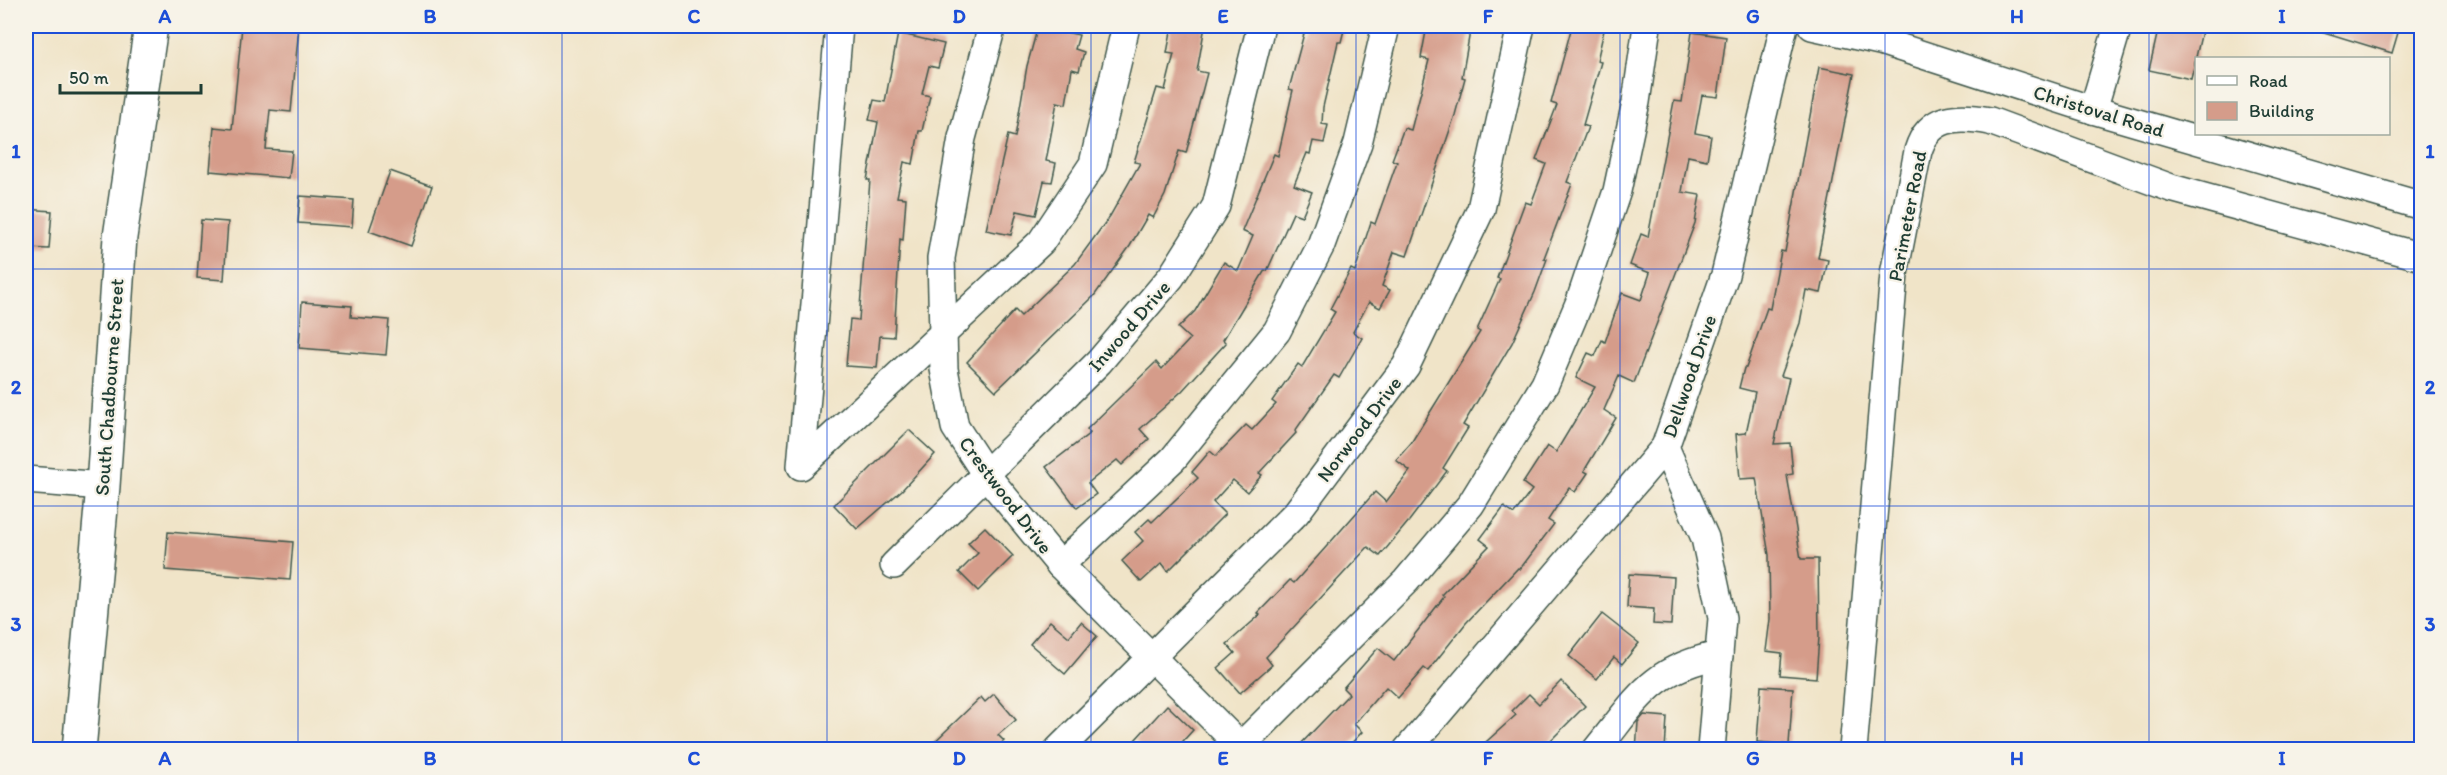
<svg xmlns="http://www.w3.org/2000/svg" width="2447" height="775" font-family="Itim,sans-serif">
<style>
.building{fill:#d59c8a}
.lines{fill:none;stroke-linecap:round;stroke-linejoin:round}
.minor-casing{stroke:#3e564a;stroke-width:30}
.major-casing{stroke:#3e564a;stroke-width:36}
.minor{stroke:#fff;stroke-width:27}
.major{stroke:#fff;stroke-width:33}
.grid{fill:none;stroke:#1d4ed8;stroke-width:1.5;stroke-opacity:0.55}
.labels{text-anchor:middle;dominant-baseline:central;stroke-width:4.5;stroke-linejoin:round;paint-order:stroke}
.street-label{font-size:20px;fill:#1f3d34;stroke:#f7f3e8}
.neatline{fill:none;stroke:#1d4ed8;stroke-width:2}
.grid-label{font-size:20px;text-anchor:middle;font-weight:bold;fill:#1d4ed8}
</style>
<rect width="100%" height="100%" fill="#f7f3e8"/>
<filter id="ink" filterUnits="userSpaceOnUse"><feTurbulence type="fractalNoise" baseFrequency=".0167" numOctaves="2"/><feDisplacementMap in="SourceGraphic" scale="12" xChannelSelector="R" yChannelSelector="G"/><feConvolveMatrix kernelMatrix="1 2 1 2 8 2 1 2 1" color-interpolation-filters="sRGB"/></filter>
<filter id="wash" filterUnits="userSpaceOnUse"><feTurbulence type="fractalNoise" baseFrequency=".008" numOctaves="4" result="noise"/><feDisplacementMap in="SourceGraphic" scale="24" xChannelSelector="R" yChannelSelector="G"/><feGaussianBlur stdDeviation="1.35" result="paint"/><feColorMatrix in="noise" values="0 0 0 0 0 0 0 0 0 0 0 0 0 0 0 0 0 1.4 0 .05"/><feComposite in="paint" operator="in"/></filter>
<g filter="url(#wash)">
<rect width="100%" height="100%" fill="#f0e4c8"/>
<g id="blocks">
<g class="building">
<polygon points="242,26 299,26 291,112 270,110 266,149 292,151 289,178 210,171 214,127 232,129"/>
<polygon points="1038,26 1079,35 1075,49 1084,52 1079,71 1072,69 1066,104 1057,102 1046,161 1056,163 1052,182 1044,181 1036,215 1017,211 1011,235 986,230 1008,135 1015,137 1027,66"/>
<polygon points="1172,26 1205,26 1197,71 1207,73 1186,153 1179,151 1165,195 1153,218 1148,215 1130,246 1094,296 996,391 967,362 1015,310 1021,316 1075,264 1110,216 1140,163 1134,162 1157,88 1165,90 1174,54 1167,53"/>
<polygon points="1306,26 1345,26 1341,42 1338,42 1323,107 1322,124 1328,125 1324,143 1313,141 1310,154 1307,153 1294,185 1312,192 1302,216 1293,213 1267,271 1265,270 1223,340 1226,343 1182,391 1140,429 1149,439 1122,465 1117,460 1088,483 1096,494 1077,508 1046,467 1090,433 1087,429 1156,362 1162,369 1190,339 1178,328 1195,311 1224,262 1238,271 1253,236 1242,231 1274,154 1278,156 1293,90 1289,89"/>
<polygon points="1427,26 1471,26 1462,77 1465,78 1455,115 1407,256 1394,252 1382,286 1390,290 1380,308 1369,302 1353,332 1362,338 1339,378 1334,375 1295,431 1296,433 1259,473 1262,475 1247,492 1233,480 1213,502 1225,514 1168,571 1162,563 1141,582 1122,561 1143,541 1135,532 1149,519 1152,522 1198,478 1192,472 1210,451 1216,456 1246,425 1252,430 1276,404 1272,401 1298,364 1302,367 1335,312 1330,309 1351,269 1355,271 1371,222 1375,224 1397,162 1392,160 1404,128 1411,130 1429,60 1421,58"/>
<polygon points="1572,26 1605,26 1597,61 1601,62 1583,125 1588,127 1567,182 1572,184 1544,258 1547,259 1535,292 1512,343 1463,425 1468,428 1443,468 1447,471 1409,521 1380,556 1368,547 1266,657 1272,665 1240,693 1218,668 1235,653 1227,644 1260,615 1258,613 1290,580 1294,583 1375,492 1386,502 1410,471 1396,460 1411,443 1480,332 1477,330 1500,279 1497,278 1525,202 1531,204 1546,164 1536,160 1557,105 1551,103"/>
<polygon points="2159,26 2179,26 2202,31 2191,79 2149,70"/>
<polygon points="2314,26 2400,26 2392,53 2314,29"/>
<polygon points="1692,32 1726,37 1718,97 1702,95 1695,133 1711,136 1707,160 1688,156 1682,192 1700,195 1695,223 1634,383 1619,376 1604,410 1616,418 1584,471 1588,473 1575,492 1569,488 1548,520 1554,524 1520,569 1518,568 1466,623 1428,671 1424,668 1398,698 1386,687 1354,724 1362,732 1345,750 1295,750 1349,694 1343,688 1378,648 1394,661 1444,597 1442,595 1489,546 1480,539 1504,507 1514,514 1532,490 1523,483 1547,446 1556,452 1595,387 1576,378 1588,353 1595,356 1602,340 1605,342 1622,293 1641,300 1650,273 1630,265 1641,234 1648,237 1674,101 1682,102"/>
<polygon points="898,33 944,44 938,68 929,66 922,94 930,96 922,131 919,131 913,164 904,162 897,197 906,198 903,240 900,239 894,337 880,336 877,368 846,366 850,319 859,320 870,180 867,180 878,122 869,120 874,100 885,102"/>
<polygon points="1819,67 1854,74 1818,258 1828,260 1821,293 1806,290 1800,323 1781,376 1789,378 1774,444 1790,443 1793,474 1787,475 1801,559 1818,559 1819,637 1816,678 1780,675 1782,653 1766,651 1770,619 1769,555 1756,478 1740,479 1736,434 1746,433 1755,392 1739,388 1744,368 1746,368 1767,308 1770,309 1781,251 1785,252"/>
<polygon points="390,171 432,186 411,246 369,231"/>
<polygon points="300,196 354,200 352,227 298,223"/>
<polygon points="26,209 52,211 49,249 26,248"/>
<polygon points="201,220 228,222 224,280 197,278"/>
<polygon points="302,302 352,306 351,317 389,320 386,355 299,348"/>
<polygon points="909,430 935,454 902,490 857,529 834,505"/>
<polygon points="985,527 1013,556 978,591 959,572 978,553 968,543"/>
<polygon points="168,532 293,542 290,580 165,570"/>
<polygon points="1629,574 1674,577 1671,625 1653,624 1654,609 1627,607"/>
<polygon points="1602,614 1639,643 1622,664 1614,657 1597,679 1569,656"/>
<polygon points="1050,621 1069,637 1081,622 1097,636 1065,674 1030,644"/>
<polygon points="1561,681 1585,706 1541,750 1477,750 1516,715 1512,711 1529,694 1539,704"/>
<polygon points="1761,686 1793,688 1789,745 1757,742"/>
<polygon points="994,694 1016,720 998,735 1004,741 994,750 926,750 981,697 985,702"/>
<polygon points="1167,705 1193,730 1175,750 1145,750 1135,740"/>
<polygon points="1644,715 1667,717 1665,750 1636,750 1638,722"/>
</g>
</g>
</g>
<g filter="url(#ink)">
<use href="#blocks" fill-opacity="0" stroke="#3e564a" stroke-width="1.5"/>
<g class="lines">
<defs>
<g id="minor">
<polyline points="839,26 801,466 1041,242 1093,164 1126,26"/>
<polyline points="992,26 962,138 941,258 944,369 955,427 987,476 1060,565 1244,750"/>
<polyline points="1812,26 1880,41 2093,110 2422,206"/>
<polyline points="2093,110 2118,26"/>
<polyline points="1665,447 1705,538 1722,618 1711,750"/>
<polyline points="26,480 103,486"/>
<polyline points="894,565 1099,362 1171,277 1216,206 1261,26"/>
<polyline points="1060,565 1173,459 1277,331 1321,245 1358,143 1386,26"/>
<polyline points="1058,750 1296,513 1406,366 1481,209 1521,26"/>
<polyline points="1237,750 1406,581 1471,504 1545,384 1580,301 1617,191 1636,102 1647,26"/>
<polyline points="1407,750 1665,447 1725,275 1784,26"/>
<path d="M1596,750c42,-51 54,-81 123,-95"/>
<path d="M1853,750l41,-476 24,-123c11,-36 40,-36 72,-30l181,67 251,69"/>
</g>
<polyline id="major" points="79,750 103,486 120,237 151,26"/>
</defs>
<use href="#minor" class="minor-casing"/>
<use href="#major" class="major-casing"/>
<use href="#minor" class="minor"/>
<use href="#major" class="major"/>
</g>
</g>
<path class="grid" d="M298,26v724M562,26v724M827,26v724M1091,26v724M1356,26v724M1620,26v724M1885,26v724M2149,26v724M26,269h2396M26,506h2396"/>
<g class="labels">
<g class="street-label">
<text transform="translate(2099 111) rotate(17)">Christoval Road</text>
<text transform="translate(1907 216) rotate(-79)">Parimeter Road</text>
<text transform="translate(1129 326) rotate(-49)">Inwood Drive</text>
<text transform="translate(1689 376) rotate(-71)">Dellwood Drive</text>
<text transform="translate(109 387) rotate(-86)">South Chadbourne Street</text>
<text transform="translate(1359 429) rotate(-53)">Norwood Drive</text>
<text transform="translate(1006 495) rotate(53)">Crestwood Drive</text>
</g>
</g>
<rect width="2447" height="775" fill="none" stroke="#f7f3e8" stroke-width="66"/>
<rect x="2195" y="57" width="195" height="78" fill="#f7f3e8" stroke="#a1aaa0" stroke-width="1.5"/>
<rect x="2207" y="76" width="30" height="9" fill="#ffffff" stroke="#a1aaa0" stroke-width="1.5"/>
<text x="2249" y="87" font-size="18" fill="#1f3d34">Road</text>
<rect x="2207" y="102" width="30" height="18" fill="#d59c8a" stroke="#a1aaa0" stroke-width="1.5"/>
<text x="2249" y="117" font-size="18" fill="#1f3d34">Building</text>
<path d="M60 84v9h141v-9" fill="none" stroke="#1f3d34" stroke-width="3"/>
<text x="69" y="84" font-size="18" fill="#1f3d34" stroke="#f7f3e8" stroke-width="4.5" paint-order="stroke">50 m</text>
<rect x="33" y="33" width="2381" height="709" class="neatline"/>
<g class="grid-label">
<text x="165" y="23">A</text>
<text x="430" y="23">B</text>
<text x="694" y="23">C</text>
<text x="959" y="23">D</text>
<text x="1223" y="23">E</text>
<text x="1488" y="23">F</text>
<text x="1753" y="23">G</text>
<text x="2017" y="23">H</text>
<text x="2282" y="23">I</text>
<text x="16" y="158">1</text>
<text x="2430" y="158">1</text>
<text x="16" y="394">2</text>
<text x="2430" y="394">2</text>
<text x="16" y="631">3</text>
<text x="2430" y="631">3</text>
<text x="165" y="765">A</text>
<text x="430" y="765">B</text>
<text x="694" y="765">C</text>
<text x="959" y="765">D</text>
<text x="1223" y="765">E</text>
<text x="1488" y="765">F</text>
<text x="1753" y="765">G</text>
<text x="2017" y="765">H</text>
<text x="2282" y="765">I</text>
</g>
</svg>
